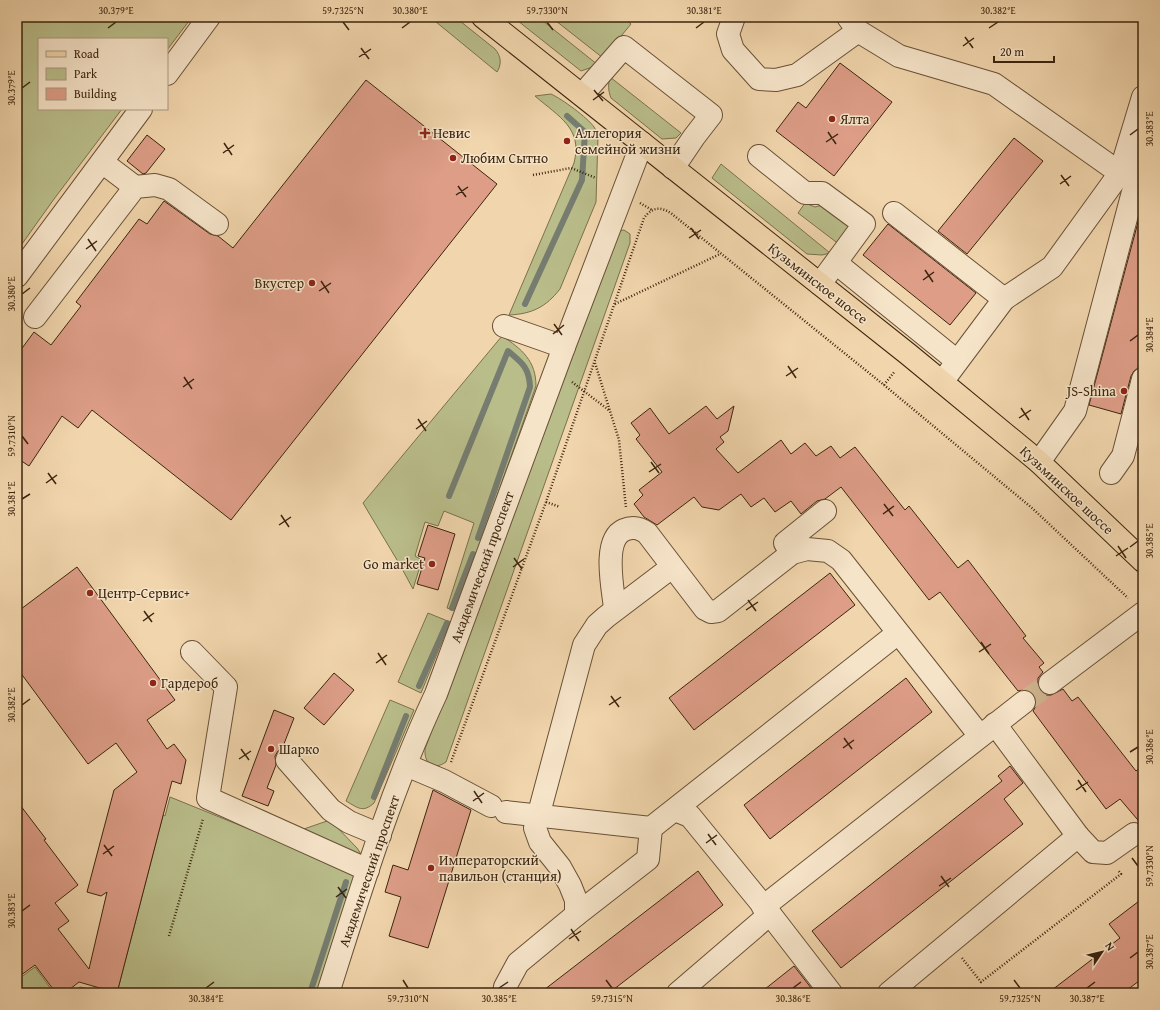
<svg xmlns="http://www.w3.org/2000/svg" width="1160" height="1010" font-family="'Gentium Book Plus',serif">
<style>
.green{fill:#b9bd8a;stroke:#7a714c}
.lines{fill:none;stroke-linecap:round;stroke-linejoin:round}
.stream{stroke:#767d70;stroke-width:6}
.building{fill:#dd9d87;stroke:#3c250e}
.minor-tunnel{stroke:#cdb28c;stroke-width:22;stroke-dasharray:22 11;stroke-linecap:butt}
.minor-casing{stroke:#695136;stroke-width:24}
.major-casing{stroke:#3c250e;stroke-width:24}
.path{stroke:#3c250e;stroke-width:2.5;stroke-dasharray:1 2;stroke-linecap:butt}
.minor{stroke:#f6e4c9;stroke-width:22}
.major{stroke:#f1d5ac;stroke-width:22}
.ticks{fill:none;stroke:#3c250e;stroke-width:1.5}
.poi-dot{fill:#8f2418;stroke:#f6e4c9;stroke-width:1.5}
.labels{text-anchor:middle;dominant-baseline:central;stroke-width:3;stroke-linejoin:round;paint-order:stroke}
.poi-label{font-size:14px;fill:#3c250e;stroke:#f6e4c9;text-anchor:start}
.street-label{font-size:14px;fill:#3c250e;stroke:#f6e4c9}
.neatline{fill:none;stroke:#3c250e;stroke-width:1.5}
.ticks-label{font-size:10px;text-anchor:middle;fill:#3c250e}
</style>
<rect width="100%" height="100%" fill="#f1d5ac"/>
<filter id="stains"><feTurbulence type="fractalNoise" baseFrequency=".005" numOctaves="4"/><feColorMatrix values="0 0 0 0 .2 0 0 0 0 .09 0 0 0 0 .02 0 0 0 .5 -.17"/></filter>
<radialGradient id="worn" r=".72"><stop offset=".6" stop-color="#630" stop-opacity="0"/><stop offset="1" stop-color="#630" stop-opacity=".3"/></radialGradient>
<g class="green">
<polygon points="17,17 192,17 167,50 167,39 39,39 39,109 122,109 54,199 17,251"/>
<path d="M430,17h25l40,32c6,7 7,15 2,23z"/>
<polygon points="513,17 538,17 598,65 581,71"/>
<polygon points="551,17 623,17 631,24 603,58"/>
<path d="M610,77l71,56 -5,5 -14,1 -51,-41c-3,-8 -3,-13 -1,-21z"/>
<path d="M551,94c11,5 37,24 43,33 2,3 3,6 4,9l-2,66 -36,87c-14,18 -28,25 -51,26l65,-152c9,-35 -15,-46 -39,-67z"/>
<polygon points="721,164 830,253 822,255 807,254 712,178"/>
<polygon points="805,203 815,207 830,203 857,224 840,245 798,213"/>
<path d="M624,230l6,4v9l-184,519c-13,9 -22,1 -21,-13l194,-518z"/>
<path d="M502,336c20,13 34,25 34,50l-80,225 -9,-3 27,-85 -30,-12 -6,15 -13,-4 -10,34 7,4 -9,29 -13,-24 -37,-62z"/>
<polygon points="428,613 450,622 421,693 398,682"/>
<path d="M390,700l24,10 -40,93c-11,10 -16,5 -28,-2z"/>
<polygon points="170,797 355,872 356,874 318,993 117,993 163,815 165,816"/>
<polygon points="330,820 357,848 361,854 360,857 295,832"/>
<polygon points="35,967 54,993 17,993 17,980"/>
<polygon points="80,987 107,993 71,993"/>
</g>
<g class="lines">
<g class="stream">
<polyline points="525,304 582,180 585,132 567,116"/>
<path d="M449,496l59,-145c14,12 21,16 22,36l-52,151"/>
<polyline points="452,608 473,554"/>
<polyline points="419,686 447,623"/>
<polyline points="374,797 406,716"/>
<polyline points="310,993 346,882"/>
</g>
</g>
<g class="building">
<polygon points="840,63 892,102 834,176 776,131 798,102 806,108"/>
<polygon points="366,80 497,184 231,520 92,410 78,428 62,416 29,466 17,458 17,355 34,332 51,345 81,306 76,302 139,219 147,224 164,201 210,234 218,236 233,248"/>
<polygon points="147,135 165,149 146,173 143,174 127,161"/>
<polygon points="1014,138 1043,161 967,254 938,231"/>
<polygon points="1141,211 1143,211 1143,350 1138,368 1134,371 1131,376 1121,414 1089,405"/>
<polygon points="888,224 976,293 950,325 863,255"/>
<polygon points="706,406 717,419 734,406 728,431 720,437 724,442 716,449 738,473 781,440 791,454 805,443 816,456 831,446 840,458 855,447 905,510 909,506 958,568 968,560 1026,636 1023,638 1044,663 1039,667 1043,672 1038,678 1038,685 1040,691 1045,695 1051,695 1063,689 1072,701 1078,697 1136,771 1143,765 1143,826 1120,799 1106,809 1033,711 1036,706 1036,701 1034,694 1028,690 1023,690 1018,691 940,592 929,600 841,487 825,499 817,501 801,514 791,501 775,512 764,498 751,507 741,494 719,510 702,507 694,497 657,525 644,517 634,504 643,495 639,490 662,472 636,439 640,435 631,423 650,408 669,434"/>
<polygon points="428,525 455,534 438,590 417,584 425,558 418,556"/>
<polygon points="77,567 175,700 147,720 167,749 174,744 186,760 181,784 172,781 117,993 79,982 65,993 56,993 35,965 17,978 17,801 46,839 44,840 78,885 55,903 69,921 58,929 89,969 107,892 101,896 87,892 114,790 137,772 116,743 88,764 17,668 17,612"/>
<polygon points="830,573 855,605 694,730 669,698"/>
<polygon points="334,673 354,690 324,725 304,708"/>
<polygon points="906,678 932,712 770,839 744,805"/>
<polygon points="274,710 294,718 282,749 278,751 275,756 276,765 267,788 274,791 268,806 242,796"/>
<polygon points="1010,766 1023,783 1004,799 1023,824 841,968 812,931 1002,781 998,776"/>
<polygon points="433,790 471,810 428,948 389,936 401,897 385,892 393,865 408,870"/>
<polygon points="698,871 723,905 609,993 540,993"/>
<polygon points="1143,898 1143,978 1123,993 1048,993 1120,938 1109,924"/>
<polygon points="794,966 815,993 760,993"/>
</g>
<g class="lines">
<polyline class="minor-tunnel" points="1024,702 1050,683"/>
<defs>
<g id="minor">
<polyline points="734,17 728,34 733,50 759,79 776,80 797,75 858,31"/>
<polyline points="848,17 858,31 899,56 994,84 1120,173"/>
<polyline points="167,74 209,17"/>
<polyline points="582,95 624,47 711,115 694,137 673,168"/>
<polyline points="759,156 805,193 822,193 864,224 820,284"/>
<polyline points="102,162 135,187"/>
<polyline points="894,213 1004,299 942,382"/>
<polyline points="836,263 957,361"/>
<polyline points="17,276 141,109"/>
<polyline points="1004,299 1052,267 1120,173 1143,97"/>
<polyline points="35,317 135,187 155,185 169,189 217,224"/>
<polyline points="504,326 564,347"/>
<polyline points="1039,462 1075,411 1143,154"/>
<polyline points="1111,473 1123,456 1143,379"/>
<polyline points="792,553 785,543 825,511"/>
<path d="M615,608c-2,-19 -13,-68 9,-78 9,-4 16,-2 23,3l58,76 6,3 7,-1 74,-58 15,-4 21,2 13,9 139,176"/>
<polyline points="192,652 226,687 208,798 368,870"/>
<polyline points="1050,683 1143,613"/>
<polyline points="995,724 1078,836"/>
<polyline points="287,760 331,810 349,822 380,835"/>
<polyline points="406,765 444,781 491,806"/>
<polyline points="675,810 690,816 770,914 831,993"/>
<polyline points="506,812 651,828 898,633"/>
<polyline points="763,907 1024,702"/>
<polyline points="576,915 576,900 570,885 560,867 540,842 535,828 584,645 597,625 606,617 672,567"/>
<path d="M328,993c32,-101 63,-203 108,-299l128,-347 78,-204"/>
<polyline points="504,993 505,987 518,963 576,915 648,859 651,828"/>
<polyline points="678,993 770,914"/>
<polyline points="889,993 1078,836 1093,852 1107,853 1134,834"/>
</g>
<polyline id="major" points="483,17 908,354 1039,462 1143,561"/>
</defs>
<use href="#minor" class="minor-casing"/>
<use href="#major" class="major-casing"/>
<g class="path">
<polyline points="533,175 571,168 596,178"/>
<polyline points="640,203 652,210"/>
<polyline points="615,304 720,254"/>
<polyline points="595,363 619,440 626,508"/>
<polyline points="572,382 610,411"/>
<polyline points="884,385 895,371"/>
<polyline points="546,502 560,507"/>
<path d="M451,762l95,-260 98,-284c8,-11 17,-12 28,-4l212,171 148,123 96,90"/>
<polyline points="169,936 203,819"/>
<polyline points="962,958 981,982 1121,874 1118,870"/>
</g>
<use href="#minor" class="minor"/>
<use href="#major" class="major"/>
</g>
<path class="ticks" d="M343,22l6,8M547,22l6,8M108,28l8,-6M402,28l8,-6M696,28l8,-6M989,28l9,-6M965,37l8,11M963,46l11,-8M361,48l8,11M359,57l12,-8M22,88l8,-6M594,90l9,11M593,100l11,-8M828,132l8,12M1130,135l8,-6M826,142l12,-8M224,143l8,12M223,153l11,-8M1061,175l8,11M1060,184l11,-8M458,186l8,11M456,195l12,-8M691,228l8,11M689,238l12,-8M88,239l8,12M86,249l11,-8M925,270l8,12M923,280l11,-8M321,281l8,12M319,291l12,-8M22,294l8,-6M554,324l8,11M553,334l11,-9M1130,341l8,-6M788,366l8,12M786,376l12,-8M184,377l8,12M183,387l11,-8M1021,408l8,12M1019,418l12,-8M418,419l8,12M416,429l11,-8M22,436l6,8M651,462l8,11M649,472l12,-8M48,473l8,11M46,483l11,-8M22,499l8,-5M884,504l9,12M883,514l11,-8M281,515l8,12M279,525l12,-8M1118,546l8,12M1130,547l8,-6M1116,556l12,-8M514,558l8,11M513,567l11,-8M748,600l8,11M746,610l12,-8M144,611l8,11M143,621l11,-8M981,642l8,12M979,652l12,-8M378,653l8,12M376,663l11,-8M611,696l8,11M22,705l8,-6M609,705l12,-8M844,738l8,11M843,748l11,-8M241,749l8,11M1130,752l8,-5M239,759l12,-8M1078,780l8,12M1076,790l12,-8M474,791l8,12M473,801l11,-8M708,834l8,11M706,843l11,-8M104,845l8,11M103,854l11,-8M1132,858l6,8M941,876l8,11M939,886l12,-8M338,887l8,11M336,897l11,-8M22,911l8,-6M571,929l8,12M569,939l12,-8M1130,958l8,-6M403,980l5,8M606,980l6,8M1014,980l6,8M206,988l8,-6M499,988l9,-6M793,988l8,-6M1087,988l8,-6"/>
<g class="poi-dot">
<circle cx="832" cy="119" r="4"/>
<path d="M423 127h4v4h4v4h-4v4h-4v-4h-4v-4h4z"/>
<circle cx="567" cy="141" r="4"/>
<circle cx="453" cy="158" r="4"/>
<circle cx="312" cy="283" r="4"/>
<circle cx="1124" cy="391" r="4"/>
<circle cx="432" cy="564" r="4"/>
<circle cx="90" cy="593" r="4"/>
<circle cx="153" cy="683" r="4"/>
<circle cx="271" cy="749" r="4"/>
<circle cx="431" cy="868" r="4"/>
</g>
<g class="labels">
<g class="poi-label">
<text x="840" y="119">Ялта</text>
<text x="433" y="133">Невис</text>
<text x="575" y="133">Аллегория<tspan x="575" dy="16">семейной жизни</tspan></text>
<text x="461" y="158">Любим Сытно</text>
<text x="304" y="283" text-anchor="end">Вкустер</text>
<text x="1116" y="391" text-anchor="end">JS-Shina</text>
<text x="424" y="564" text-anchor="end">Go market</text>
<text x="98" y="593">Центр-Сервис+</text>
<text x="161" y="683">Гардероб</text>
<text x="279" y="749">Шарко</text>
<text x="439" y="860">Императорский<tspan x="439" dy="16">павильон (станция)</tspan></text>
</g>
<g class="street-label">
<text transform="translate(818 283) rotate(38)">Кузьминское шоссе</text>
<text transform="translate(1067 490) rotate(43)">Кузьминское шоссе</text>
<text transform="translate(482 567) rotate(-70)">Академический проспект</text>
<text transform="translate(369 871) rotate(-71)">Академический проспект</text>
</g>
</g>
<rect width="1160" height="1010" fill="none" stroke="#f1d5ac" stroke-width="44"/>
<rect x="38" y="38" width="130" height="72" fill="#f6e4c9" stroke="#ac987e"/>
<rect x="46" y="51" width="20" height="6" fill="#f1d5ac" stroke="#ac987e"/>
<text x="74" y="58" font-size="12" fill="#3c250e">Road</text>
<rect x="46" y="68" width="20" height="12" fill="#b9bd8a" stroke="#ac987e"/>
<text x="74" y="78" font-size="12" fill="#3c250e">Park</text>
<rect x="46" y="88" width="20" height="12" fill="#dd9d87" stroke="#ac987e"/>
<text x="74" y="98" font-size="12" fill="#3c250e">Building</text>
<g transform="translate(1102 952) rotate(55)" stroke="#f6e4c9" stroke-width="3" paint-order="stroke">
<path d="M0-3L7 15L0 10L-7 15Z" fill="#3c250e"/>
<text y="-6" font-size="11" font-weight="bold" text-anchor="middle" fill="#3c250e">N</text>
</g>
<path d="M994 56v6h60v-6" fill="none" stroke="#3c250e" stroke-width="2"/>
<text x="1000" y="56" font-size="12" fill="#3c250e" stroke="#f6e4c9" stroke-width="3" paint-order="stroke">20 m</text>
<rect x="22" y="22" width="1116" height="966" class="neatline"/>
<g class="ticks-label">
<text x="116" y="14">30.379°E</text>
<text x="343" y="14">59.7325°N</text>
<text x="410" y="14">30.380°E</text>
<text x="547" y="14">59.7330°N</text>
<text x="704" y="14">30.381°E</text>
<text x="998" y="14">30.382°E</text>
<text transform="translate(11 88) rotate(-90)" y="4">30.379°E</text>
<text transform="translate(1149 129) rotate(-90)" y="4">30.383°E</text>
<text transform="translate(11 294) rotate(-90)" y="4">30.380°E</text>
<text transform="translate(1149 335) rotate(-90)" y="4">30.384°E</text>
<text transform="translate(11 436) rotate(-90)" y="4">59.7310°N</text>
<text transform="translate(11 499) rotate(-90)" y="4">30.381°E</text>
<text transform="translate(1149 541) rotate(-90)" y="4">30.385°E</text>
<text transform="translate(11 705) rotate(-90)" y="4">30.382°E</text>
<text transform="translate(1149 747) rotate(-90)" y="4">30.386°E</text>
<text transform="translate(1149 866) rotate(-90)" y="4">59.7330°N</text>
<text transform="translate(11 911) rotate(-90)" y="4">30.383°E</text>
<text transform="translate(1149 952) rotate(-90)" y="4">30.387°E</text>
<text x="206" y="1002">30.384°E</text>
<text x="408" y="1002">59.7310°N</text>
<text x="499" y="1002">30.385°E</text>
<text x="612" y="1002">59.7315°N</text>
<text x="793" y="1002">30.386°E</text>
<text x="1020" y="1002">59.7325°N</text>
<text x="1087" y="1002">30.387°E</text>
</g>
<rect width="100%" height="100%" filter="url(#stains)"/>
<rect width="100%" height="100%" fill="url(#worn)"/>
</svg>
